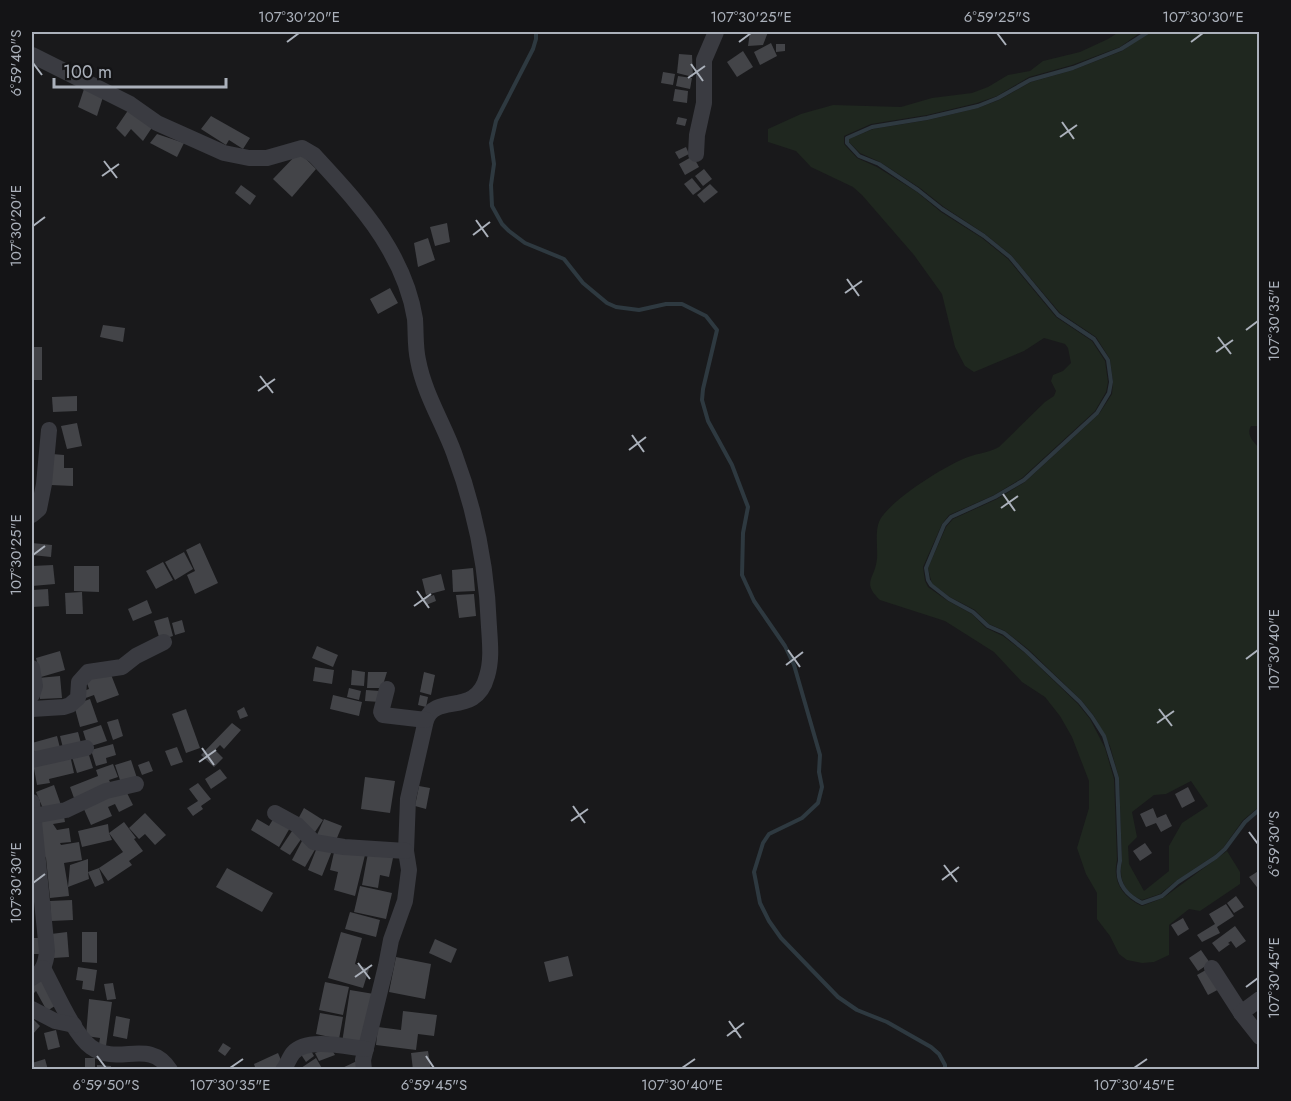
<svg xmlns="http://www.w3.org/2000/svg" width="1291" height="1101" font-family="Jost,sans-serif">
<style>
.green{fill:#1f271f;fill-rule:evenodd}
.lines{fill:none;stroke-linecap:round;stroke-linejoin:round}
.stream{stroke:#2e3940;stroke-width:4}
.building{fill:#434448}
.minor{stroke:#3a3b41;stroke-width:16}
.ticks{fill:none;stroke:#abb1bb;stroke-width:2}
.neatline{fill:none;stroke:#abb1bb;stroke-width:2}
.ticks-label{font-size:15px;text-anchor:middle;fill:#abb1bb}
</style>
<rect width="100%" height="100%" fill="#19191b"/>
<g class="green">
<path d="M1119,32h22l-21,15 -48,18 -43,12 -32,19 -20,7 -50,12 -56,9 -27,12v8l13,14 20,9 40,25 24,20 41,26 26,21 48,58 36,24 13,20 3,21 -2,10 -11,19 -73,67 -28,17 -45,20 -7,9 -19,43 2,14 3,6 20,14 24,13 14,14 17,8 22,17 53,51 12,15 15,29 9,31 3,81c-5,21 5,37 25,46l21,-8 64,-47 13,21v12l-40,27 -11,-2 -20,16v30l-15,7 -12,1 -15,-3 -8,-6 -9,-18 -13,-17v-26l-11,-19 -9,-26 12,-40v-27l-17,-44 -12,-21 -15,-19 -23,-15 -28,-30 -49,-31 -65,-21c-19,-18 -5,-21 -3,-41 1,-13 -3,-30 4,-41 13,-20 65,-53 87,-61 11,-4 20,-4 31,-10l46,-45 9,-6 2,-5 -5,-10 2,-6 10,-4 8,-8 -3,-15 -3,-4 -21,-6 -20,13 -50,21 -9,-6 -10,-19 -13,-53 -28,-39 -52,-60 -9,-8 -42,-20 -15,-16 -28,-9v-13l33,-15 32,-9 68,2 31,-9 40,-5 16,-6 20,-12 22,-4 13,-10 37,-9 28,-13z"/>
<path d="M1154,32h105l1,394h-9c-5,9 2,15 9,23v357l-17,14 -20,28 -8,7 -39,26 -16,13 -18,6c-17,-7 -24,-21 -20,-39l-3,-83 -9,-32 -16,-30 -12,-15 -54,-52 -23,-18 -16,-7 -14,-14 -25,-13 -18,-13 -4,-16 18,-41 7,-8 44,-20 28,-17 74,-68 13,-20 1,-12 -3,-23 -14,-22 -36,-24 -49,-58 -26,-21 -41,-27 -24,-19 -40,-26 -20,-9 -11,-11v-3l24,-10 55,-9 50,-12 21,-8 32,-18 42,-12 49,-19 23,-16zM1191,781l17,25 -26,17 -13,23v25l-25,20 -15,-27 -1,-18 9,-9 -5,-25 22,-17 12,-1z"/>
</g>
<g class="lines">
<g class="stream">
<polyline points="536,32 536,39 533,49 496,121 491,143 494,164 491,185 492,206 502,224 509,231 525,243 564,259 583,283 607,303 616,307 639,310 666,304 682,304 706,316 717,330 703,389 702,400 708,421 732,465 748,507 743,533 742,575 754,601 785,646 794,665 820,755 819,772 822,787 818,803 802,818 769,834 763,843 754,872 760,903 769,921 781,938 838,997 857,1010 887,1022 931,1047 939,1054 945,1065 945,1070"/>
<path d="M1148,32l-27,17 -48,19 -43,12 -32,18 -20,8 -51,12 -55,9 -25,11v5l12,13 20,8 39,26 24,19 42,27 26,21 48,58 36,24 14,21 3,22 -2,11 -12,20 -73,67 -29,17 -44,20 -7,8 -18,43 2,12 3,5 18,14 24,13 15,14 16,7 22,18 54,51 12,15 12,19 13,42 3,83c-5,19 4,33 22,42l20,-7 16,-14 38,-25 9,-8 20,-27 15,-13"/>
</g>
</g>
<g class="building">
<polygon points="750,32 768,32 763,45 748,46"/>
<polygon points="771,43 777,56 760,65 754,52"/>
<polygon points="776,44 785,44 785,51 776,52"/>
<polygon points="743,51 753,67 737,77 727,62"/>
<polygon points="679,54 692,55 693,77 677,73"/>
<polygon points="663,72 675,74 673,85 661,83"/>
<polygon points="678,76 692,78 690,89 676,86"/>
<polygon points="84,89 103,97 97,116 78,107"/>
<polygon points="675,89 688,91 687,103 673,101"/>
<polygon points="129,109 153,126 143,141 131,129 125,137 116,128"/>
<polygon points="211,116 250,138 243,149 229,140 226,145 201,129"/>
<polygon points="678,117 687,119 685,126 676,124"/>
<polygon points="157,134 184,143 177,157 150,143"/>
<polygon points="686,147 689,154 679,159 675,152"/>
<polygon points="299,152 316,169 292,197 273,179"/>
<polygon points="693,156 699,167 685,175 679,164"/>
<polygon points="704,169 712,179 703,186 695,176"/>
<polygon points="692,178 701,189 693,195 684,184"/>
<polygon points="710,184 718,192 704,203 697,195"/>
<polygon points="241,185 256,196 250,205 235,193"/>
<polygon points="447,223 450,242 435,246 430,227"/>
<polygon points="428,238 435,260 418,267 414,243"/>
<polygon points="390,288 398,303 378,314 370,299"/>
<polygon points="103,325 125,328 123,342 100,337"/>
<rect x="32" y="347" width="10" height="33"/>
<polygon points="77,396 77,411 53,412 52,397"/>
<polygon points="77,423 82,446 67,449 61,426"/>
<polygon points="52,454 64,455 64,468 73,468 73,486 51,485"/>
<polygon points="32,543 52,545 51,557 32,555"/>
<polygon points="200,543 218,583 195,594 187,575 195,571 186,550"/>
<polygon points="184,552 193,569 175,580 165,562"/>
<polygon points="163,562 173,580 156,589 146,571"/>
<polygon points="53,565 55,584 32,586 32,566"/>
<polygon points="74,566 99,566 99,592 74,591"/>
<polygon points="473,568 475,591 453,592 452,570"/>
<polygon points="441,574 445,590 426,595 422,579"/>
<polygon points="48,589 49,606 32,607 32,590"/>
<polygon points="82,592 83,614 66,614 65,593"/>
<polygon points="474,594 476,616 459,618 456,595"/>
<polygon points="434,595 436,601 426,605 424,598"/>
<polygon points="147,600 152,613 133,621 128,609"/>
<polygon points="168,617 173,636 160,640 154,621"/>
<polygon points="182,620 185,632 175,635 172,623"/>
<polygon points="317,646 338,655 333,667 312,658"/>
<polygon points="60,651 65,670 41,677 36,658"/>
<polygon points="315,667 334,670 332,684 313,681"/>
<polygon points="352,670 365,672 364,686 351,685"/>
<polygon points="110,672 119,695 97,703 94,695 83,699 80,692 89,689 86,680"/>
<polygon points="368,672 387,672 382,688 367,688"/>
<polygon points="424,672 435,675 431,695 420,692"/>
<polygon points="60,676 62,698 40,699 38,678"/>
<polygon points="349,688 361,691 359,700 347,697"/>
<polygon points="366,690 380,691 380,702 365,701"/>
<polygon points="333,695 362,702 359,716 330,709"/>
<polygon points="420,695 428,697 426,707 418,705"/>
<polygon points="90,699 98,722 80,727 74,705"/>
<polygon points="244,707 248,716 240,719 237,711"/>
<polygon points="186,709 200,748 186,753 172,714"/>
<polygon points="118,719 123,736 113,740 107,722"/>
<polygon points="232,723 241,730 224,749 220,745 215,750 223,758 214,767 201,755"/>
<polygon points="101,725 107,741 88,747 83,731"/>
<polygon points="78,732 82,747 64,752 60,736"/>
<polygon points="57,736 61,752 36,758 32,743"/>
<polygon points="113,744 116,755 106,758 107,763 96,766 91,750"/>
<polygon points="177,747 183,762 171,766 165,751"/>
<polygon points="88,752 93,768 77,773 72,757"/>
<polygon points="70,755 74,773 49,779 50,783 37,785 33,763"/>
<polygon points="131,760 137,778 121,783 115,765"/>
<polygon points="149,761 153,771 142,775 138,765"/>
<polygon points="113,764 118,777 109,780 111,784 74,798 70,787 98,776 96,770"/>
<polygon points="220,769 227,778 211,789 205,779"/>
<polygon points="365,777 395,781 390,813 361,809"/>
<polygon points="198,783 211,799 201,806 203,809 193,816 187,808 198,801 189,789"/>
<polygon points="54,785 61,805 44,811 36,792"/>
<polygon points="419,786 430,788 426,809 415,806"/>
<polygon points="1188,787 1195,801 1182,808 1175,794"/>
<polygon points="125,789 133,805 119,812 115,804 108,807 112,816 91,825 83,807"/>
<polygon points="304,808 323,820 315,832 297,821"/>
<polygon points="1153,808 1157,818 1166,814 1172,826 1161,832 1156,823 1146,827 1140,814"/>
<polygon points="63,811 65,822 53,824 57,830 69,828 71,842 60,843 61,845 79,842 82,860 64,863 68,887 70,865 88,859 88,872 99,868 123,852 109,833 112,840 82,847 78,831 108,824 109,833 124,822 136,838 134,839 143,851 129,861 132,865 108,881 99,868 104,883 95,887 88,872 89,879 68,887 69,896 50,898 46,858 39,847 34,816"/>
<polygon points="145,813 166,835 155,845 145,834 139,839 129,828"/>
<polygon points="275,816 291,826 279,847 251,830 257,819 269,826"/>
<polygon points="324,819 342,826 334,845 316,837"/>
<polygon points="294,828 304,835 290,855 280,849"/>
<polygon points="303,839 317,846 305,867 292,860"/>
<polygon points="1145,843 1152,853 1140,861 1133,851"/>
<polygon points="318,845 332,851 322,876 308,870"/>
<polygon points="335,848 365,855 355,896 334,890 338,872 330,870"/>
<polygon points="368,853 393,858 389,877 380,875 378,888 362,885"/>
<polygon points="227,868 273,893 262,912 216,887"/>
<polygon points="1260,870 1260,891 1249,877"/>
<polygon points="360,886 392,893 386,919 354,912"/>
<polygon points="1236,896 1244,907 1234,913 1227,903"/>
<polygon points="72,900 73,920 51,921 50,901"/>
<polygon points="1226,904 1234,916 1217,927 1220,933 1202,942 1197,935 1215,924 1209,914"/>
<polygon points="350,912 380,920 376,937 345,929"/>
<polygon points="1183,918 1189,929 1178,936 1171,925"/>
<polygon points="1235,926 1246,941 1236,948 1231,941 1228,943 1230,944 1219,952 1212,943"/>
<polygon points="67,932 69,957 53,958 51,934"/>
<polygon points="82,932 97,932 97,963 82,962"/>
<polygon points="341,932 362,938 355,964 369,969 363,988 328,978"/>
<rect x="32" y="938" width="7" height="16"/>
<polygon points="435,939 457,949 451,963 429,953"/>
<polygon points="1201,950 1210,963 1198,971 1189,958"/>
<polygon points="568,956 573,976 549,982 544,962"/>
<polygon points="396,957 431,964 425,999 389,992"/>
<polygon points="78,967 97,970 94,991 82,989 83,981 76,980"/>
<polygon points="1211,967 1223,987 1208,995 1197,975"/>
<polygon points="41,978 58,1004 47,1011 36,991 32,995 32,984"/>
<polygon points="325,982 349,987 343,1015 319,1010"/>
<polygon points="113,983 116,999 107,1000 104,984"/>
<polygon points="350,990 374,994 366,1046 342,1043"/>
<polygon points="89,999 112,1002 106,1046 99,1044 100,1038 86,1036"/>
<polygon points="403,1011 437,1015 434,1036 418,1034 416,1050 376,1045 378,1027 401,1030"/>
<polygon points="320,1013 343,1017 339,1039 316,1034"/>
<polygon points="116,1016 130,1019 127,1039 113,1036"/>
<polygon points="32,1018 40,1026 32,1035"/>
<polygon points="56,1030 60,1047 48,1050 44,1033"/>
<polygon points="223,1043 231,1048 225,1056 218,1051"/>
<polygon points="309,1047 314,1056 306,1062 300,1053"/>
<polygon points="330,1047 335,1055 319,1061 315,1053"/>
<polygon points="428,1051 431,1070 413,1070 411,1053"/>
<polygon points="278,1053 284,1067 279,1070 256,1070 254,1064"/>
<rect x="85" y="1058" width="10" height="12"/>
<polygon points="316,1058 323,1070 298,1070"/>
<polygon points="45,1059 48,1070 32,1070 32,1063"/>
<polygon points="357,1061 360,1070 338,1070"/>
<polygon points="97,1065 111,1066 111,1070 97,1070"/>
</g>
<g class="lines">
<g class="minor">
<path d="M32,55l98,49 27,19 67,30 25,5h18l35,-10 12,7c25,27 56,60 74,92 13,22 23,47 27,72 1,14 0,28 3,41 6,33 25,63 36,93 21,56 33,115 35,174 1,16 3,33 -2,49 -11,42 -51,16 -61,44l-18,79 -2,52 3,19 -4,31 -14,39 -5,26 -23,94 1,10"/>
<polyline points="696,154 697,135 704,103 704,60 716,32"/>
<polyline points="32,515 39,509 44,484 49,430"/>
<polyline points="32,668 35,686 32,695"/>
<polyline points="387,689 381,712 383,715 426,720"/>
<polyline points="32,709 64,707 70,705 78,698 79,682 88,672 122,667 136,656 164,642"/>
<polyline points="32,760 86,748"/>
<path d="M32,802l15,149c-1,12 -4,21 -15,27"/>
<polyline points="275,813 297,825 314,842 344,847 406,851"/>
<polyline points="33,816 66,810 106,791 136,784"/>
<path d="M43,968c11,20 31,67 48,79 28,20 58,-10 79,23"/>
<polyline points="1212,968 1241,1013"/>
<polyline points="1260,999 1241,1013 1260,1037"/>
<polyline points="32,1009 55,1021 74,1025"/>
<path d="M283,1070c4,-5 6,-12 10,-17 14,-16 54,-6 73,-4"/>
</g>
</g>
<path class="ticks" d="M997,33l9,12M287,42l12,-9M739,42l12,-9M1191,42l12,-9M33,63l9,12M691,64l12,17M688,78l17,-12M1062,122l12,17M1060,137l17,-12M104,161l13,17M102,176l17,-12M476,220l12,17M33,226l12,-9M473,235l17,-13M847,279l12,17M845,293l17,-12M1246,330l12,-9M1218,337l13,17M1216,352l17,-12M260,376l13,17M258,391l17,-12M632,435l12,17M629,450l17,-13M1003,494l12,17M1001,508l17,-12M33,555l12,-9M417,591l12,17M414,606l17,-12M788,650l12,17M1246,659l12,-9M786,665l17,-13M1159,709l13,17M1157,723l17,-12M202,748l12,17M199,762l17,-12M573,806l12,17M571,821l17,-12M1249,832l9,12M944,865l13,17M942,880l17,-13M33,883l12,-9M358,963l12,16M355,977l17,-12M1246,987l12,-9M729,1021l12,17M727,1036l17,-13M97,1056l9,12M426,1056l8,12M230,1068l13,-9M682,1068l13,-9M1134,1068l13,-9"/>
<rect width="1291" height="1101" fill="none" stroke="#141416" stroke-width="66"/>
<path d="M54 78v9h172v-9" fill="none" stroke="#abb1bb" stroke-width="3"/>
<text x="63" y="78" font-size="18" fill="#abb1bb" stroke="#141416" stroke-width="4.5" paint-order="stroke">100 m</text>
<rect x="33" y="33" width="1225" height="1035" class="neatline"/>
<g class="ticks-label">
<text x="299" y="22">107°30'20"E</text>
<text x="751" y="22">107°30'25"E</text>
<text x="997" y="22">6°59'25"S</text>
<text x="1203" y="22">107°30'30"E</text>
<text transform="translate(16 63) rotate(-90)" y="5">6°59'40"S</text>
<text transform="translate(16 226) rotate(-90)" y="5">107°30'20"E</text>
<text transform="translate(1274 321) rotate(-90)" y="5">107°30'35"E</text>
<text transform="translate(16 555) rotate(-90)" y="5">107°30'25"E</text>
<text transform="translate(1274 650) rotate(-90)" y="5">107°30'40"E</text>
<text transform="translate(1274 844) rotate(-90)" y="5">6°59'30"S</text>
<text transform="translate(16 883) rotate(-90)" y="5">107°30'30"E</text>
<text transform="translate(1274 978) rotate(-90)" y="5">107°30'45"E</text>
<text x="106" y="1090">6°59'50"S</text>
<text x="230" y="1090">107°30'35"E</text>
<text x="434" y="1090">6°59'45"S</text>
<text x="682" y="1090">107°30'40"E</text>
<text x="1134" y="1090">107°30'45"E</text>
</g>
</svg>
